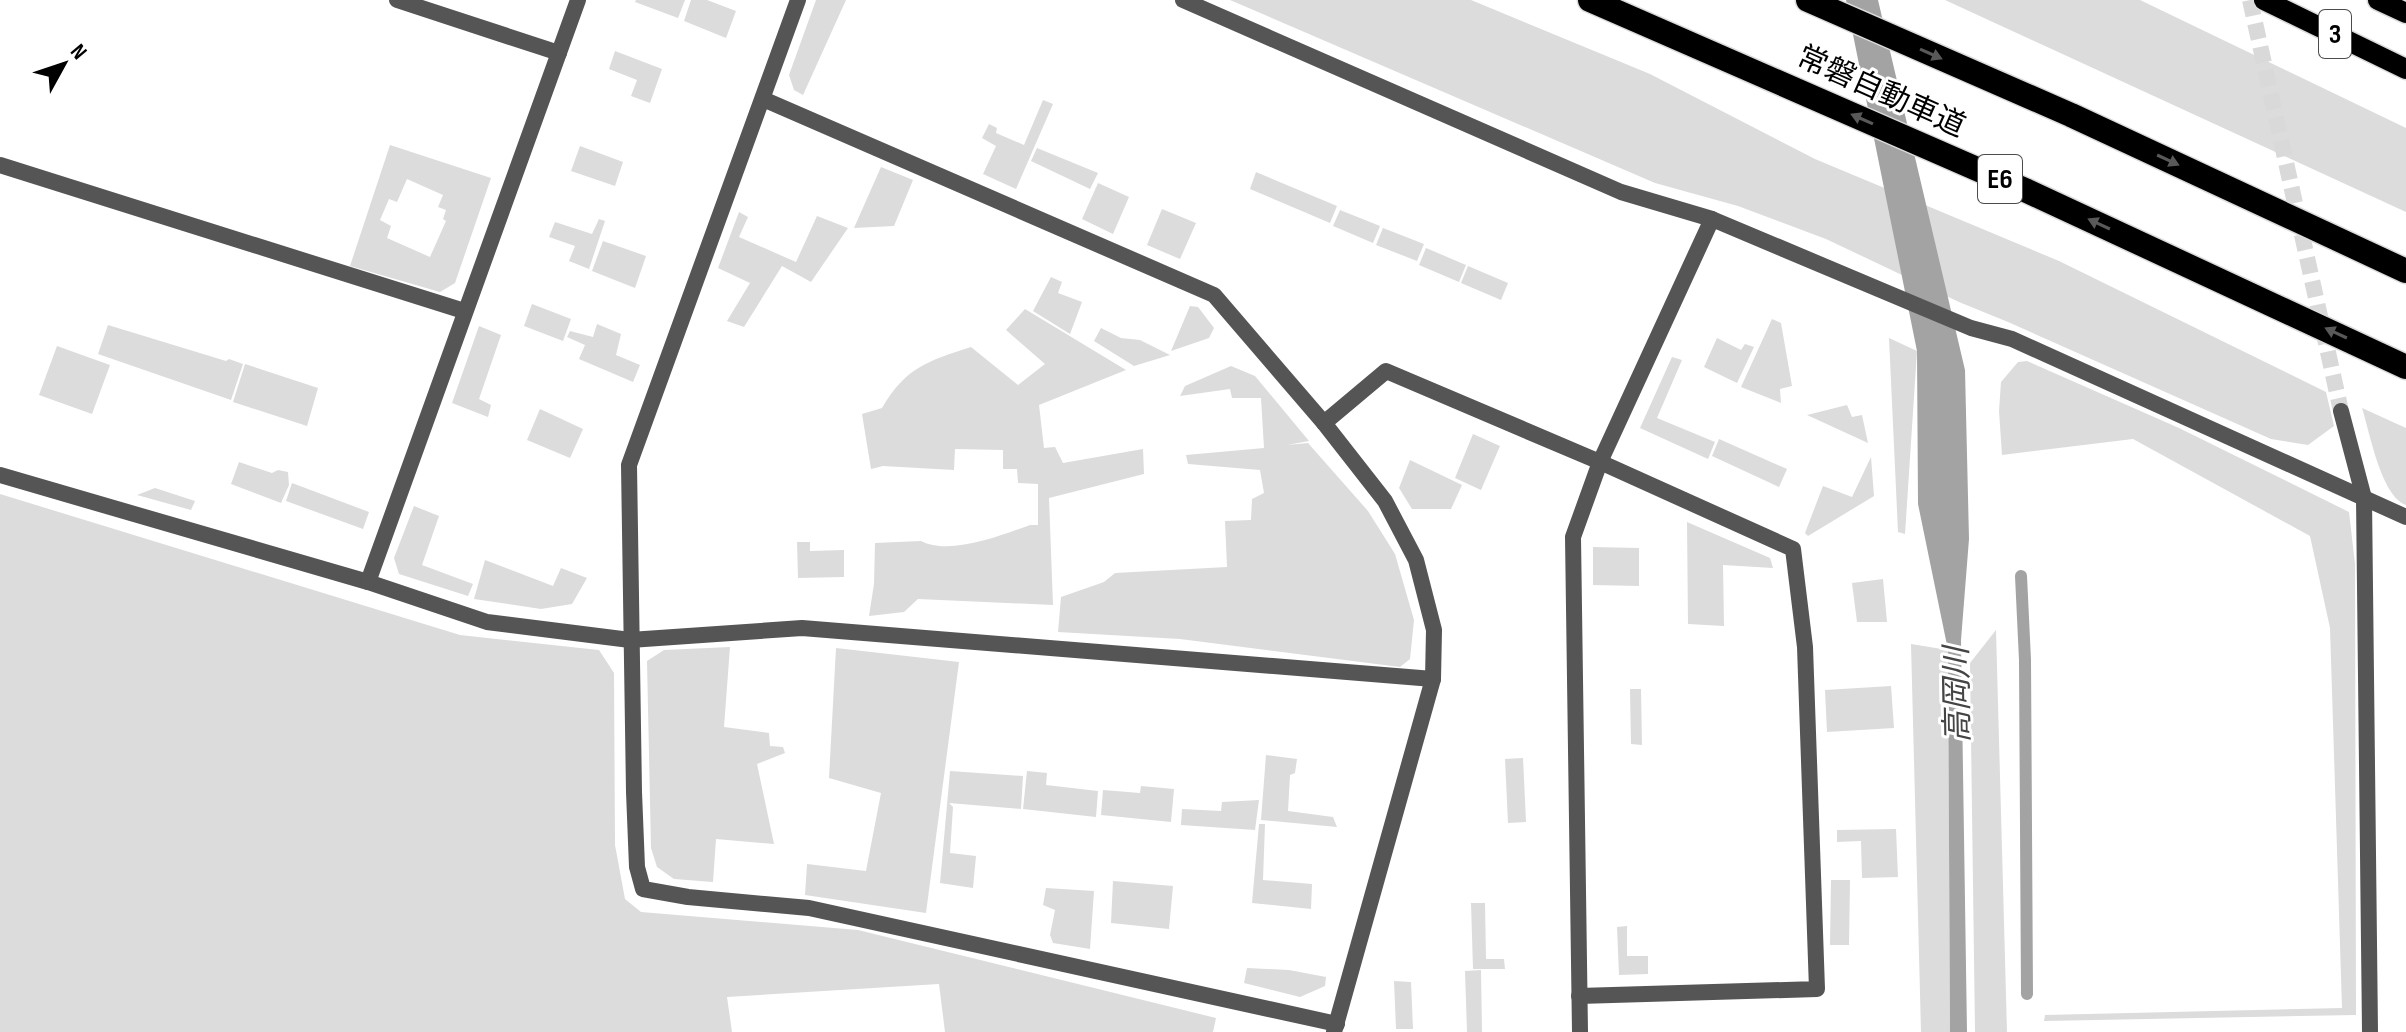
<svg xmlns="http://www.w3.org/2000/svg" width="2406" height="1032" font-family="'Sofia Sans Condensed','Noto Sans JP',sans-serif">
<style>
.green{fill:#dcdcdc;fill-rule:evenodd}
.water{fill:#a3a3a3}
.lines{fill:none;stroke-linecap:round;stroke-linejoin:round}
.stream{stroke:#a3a3a3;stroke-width:12}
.minor-tunnel{stroke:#d9d9d9;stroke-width:16;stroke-dasharray:16 8;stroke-linecap:butt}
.primary-casing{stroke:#dbdbdb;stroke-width:23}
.motorway-casing{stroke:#dbdbdb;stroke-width:27}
.minor{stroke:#555;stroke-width:16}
.primary{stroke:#000;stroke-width:20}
.motorway{stroke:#000;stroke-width:24}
.oneway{fill:#595959}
.labels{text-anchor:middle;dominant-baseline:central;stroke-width:6;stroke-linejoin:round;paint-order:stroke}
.shield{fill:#fff;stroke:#4c4c4c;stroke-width:2}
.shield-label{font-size:28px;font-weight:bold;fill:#000}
.street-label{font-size:30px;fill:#000;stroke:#fff}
.water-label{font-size:32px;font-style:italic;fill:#444;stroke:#fff}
</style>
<rect width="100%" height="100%" fill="#fff"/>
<g class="green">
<polygon points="636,0 685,0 678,18 635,2"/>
<polygon points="691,0 707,0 736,11 726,38 684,21"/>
<polygon points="816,0 846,0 803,95 794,90 789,75"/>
<polygon points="1230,0 1471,0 1650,74 1815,159 2059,261 2326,392 2334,426 2308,445 2271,439 2008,322 1959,302 1826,239 1738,206 1655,183"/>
<polygon points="1945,0 2140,0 2406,128 2406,212"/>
<polygon points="615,51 662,69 650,103 631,96 637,80 609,69"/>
<polygon points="1043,100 1053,104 1016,189 983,174 996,146 982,138 989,124 997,128 996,133 1024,145"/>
<path d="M390,145l101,33 -36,105 -15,9 -90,-26zM407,179l36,16 -5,12 8,3 -3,9 3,2 -16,36 -43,-19 4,-12 -11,-6 9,-21 8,3z"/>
<polygon points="580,146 623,162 615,186 571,171"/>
<polygon points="1037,148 1098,173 1090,189 1031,161"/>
<polygon points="881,167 913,180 894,226 854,228"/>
<polygon points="1256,172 1337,206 1330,223 1250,189"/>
<polygon points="1098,183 1129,197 1113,234 1082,219"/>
<polygon points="1162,209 1196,223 1180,259 1147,245"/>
<polygon points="1340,210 1380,226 1373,243 1333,226"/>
<polygon points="739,212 748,217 739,237 796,262 817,216 848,228 811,282 782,266 744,327 727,321 750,283 718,268"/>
<polygon points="599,219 605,221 589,269 569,261 575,246 549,237 555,222 592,234"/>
<polygon points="1383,228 1424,244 1417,261 1376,245"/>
<polygon points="603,241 646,256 635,288 592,271"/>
<polygon points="1426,248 1466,265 1459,282 1419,265"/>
<polygon points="1468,266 1508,283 1501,300 1461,283"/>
<polygon points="1051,277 1062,282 1058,293 1082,302 1070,334 1033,311"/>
<polygon points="532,304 571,319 563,341 524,326"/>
<polygon points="1190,306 1198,307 1214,328 1209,338 1171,351"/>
<path d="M1025,309l101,61 -87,35 5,43 11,-1 8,16 80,-14 1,25 -95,24 4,107 -135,-6 -14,13 -35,4 5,-32 1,-41 46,-2c29,15 81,-6 109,-16h8v-41l-20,-1 -1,-14h-14v-19l-48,-1 -1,21 -71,-4 -12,3 -9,-55 20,-6c24,-41 46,-47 89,-61l47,38 27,-21 -39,-34z"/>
<polygon points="1772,319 1781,323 1792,386 1780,389 1781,403 1741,387"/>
<polygon points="597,324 621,334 616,355 640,365 633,382 579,359 585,345 567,337 570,331 593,337"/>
<polygon points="108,325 226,361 229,359 243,364 231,400 98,354"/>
<polygon points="479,326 501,335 479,399 491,405 488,417 452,403"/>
<polygon points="1101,328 1121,338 1140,340 1170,355 1134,366 1094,341"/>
<polygon points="1717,338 1741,350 1745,344 1754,347 1737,383 1704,367"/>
<polygon points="1889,338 1917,351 1905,534 1898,532"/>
<polygon points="57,346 110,365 92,414 39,395"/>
<polygon points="1672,357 1682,360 1657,418 1715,442 1708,459 1640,428"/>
<polygon points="2027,361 2179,428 2349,512 2355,564 2356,1015 2044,1021 2045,1015 2342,1008 2330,628 2310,536 2133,439 2002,455 1999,411 2001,382 2018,362"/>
<polygon points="245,364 318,388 307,426 233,402"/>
<polygon points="1231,366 1255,376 1309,441 1287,445 1308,443 1368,511 1395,554 1414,620 1410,659 1400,667 1180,639 1058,632 1061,597 1104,582 1115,573 1227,567 1225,521 1251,520 1252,499 1264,493 1260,470 1188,464 1186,455 1264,448 1261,398 1232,398 1230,389 1180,396 1185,386"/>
<polygon points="1847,405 1852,417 1862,415 1868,443 1807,415"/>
<path d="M2362,408l44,20v77c-25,-9 -36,-72 -44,-97z"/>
<polygon points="540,409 583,429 570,458 527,440"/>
<polygon points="1473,434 1500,446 1481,490 1455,478"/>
<polygon points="1719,439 1787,469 1779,487 1712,456"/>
<polygon points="1871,457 1874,496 1808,536 1805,533 1823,486 1852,497"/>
<polygon points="1410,460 1462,485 1451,509 1412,509 1399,488"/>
<polygon points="239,462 272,473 278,470 288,472 289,485 281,503 231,484"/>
<polygon points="292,483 369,512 363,529 286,501"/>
<polygon points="155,488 195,501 191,510 137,495"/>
<polygon points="0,494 460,635 599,650 614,673 615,845 625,899 641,912 858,930 1216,1018 1213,1032 945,1032 939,984 727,997 732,1032 0,1032"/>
<polygon points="414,506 439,516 422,565 473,584 468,596 399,574 394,558"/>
<polygon points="1687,522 1770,558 1773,568 1723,565 1724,626 1688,624"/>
<polygon points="797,542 810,542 810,551 844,550 844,577 798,578"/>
<polygon points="1593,547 1639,548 1639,586 1593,585"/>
<polygon points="485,560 553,586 561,568 587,578 572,604 541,609 474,599"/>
<polygon points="1883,579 1887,622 1857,622 1852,583"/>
<polygon points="1996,630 2007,1032 1975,1032 1970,663"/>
<polygon points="1911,644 1948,650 1950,1032 1921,1032"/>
<polygon points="730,647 724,727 769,733 770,746 783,747 785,753 757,764 774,844 716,839 713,882 674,879 657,867 651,848 647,661 664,650"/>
<polygon points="836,648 959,662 926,913 805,895 807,864 866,871 881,793 829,778"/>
<polygon points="1891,686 1894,728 1827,732 1825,690"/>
<polygon points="1630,689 1641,689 1642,745 1631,744"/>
<polygon points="1266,755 1297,759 1295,773 1290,775 1288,811 1333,817 1337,827 1261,820"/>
<polygon points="1523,758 1526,822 1508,823 1505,759"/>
<polygon points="950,771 1023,776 1021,809 949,803 953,807 950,853 976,856 973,888 940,883"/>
<polygon points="1027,771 1047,773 1046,785 1098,791 1096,817 1023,809"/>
<polygon points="1141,786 1174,789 1171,822 1101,815 1103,790 1140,793"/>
<polygon points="1259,800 1255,830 1181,825 1182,809 1221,811 1222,802"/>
<polygon points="1259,824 1265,824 1263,880 1312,884 1311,909 1252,903"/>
<polygon points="1896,829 1898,877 1862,878 1861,841 1837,842 1837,830"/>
<polygon points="1831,880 1850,880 1849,945 1830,945"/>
<polygon points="1113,881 1173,886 1169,929 1111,923"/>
<polygon points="1046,888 1094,891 1090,949 1053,943 1050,935 1055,910 1043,905"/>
<polygon points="1471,903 1485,903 1486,959 1504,959 1505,969 1473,969"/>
<polygon points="1627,926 1627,956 1648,956 1648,974 1619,975 1617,927"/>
<polygon points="1247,968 1289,970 1326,977 1325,986 1300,997 1244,983"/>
<polygon points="1481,970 1482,1032 1467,1032 1465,971"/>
<polygon points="1394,981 1411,982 1413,1029 1396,1029"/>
</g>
<polygon class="water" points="1846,0 1878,0 1965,370 1969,539 1961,640 1967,1032 1950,1032 1948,650 1918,504 1917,351"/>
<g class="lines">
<polyline class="stream" points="2021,576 2025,660 2027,994"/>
<polyline class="minor-tunnel" points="2250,0 2341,411"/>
<defs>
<g id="primary">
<polyline points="2264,0 2406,69"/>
<polyline points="2378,0 2406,13"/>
</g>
<g id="motorway">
<polyline points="1590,0 2025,190 2406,367"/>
<polyline points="1808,0 2071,115 2406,271"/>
</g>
</defs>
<use href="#primary" class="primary-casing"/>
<use href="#motorway" class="motorway-casing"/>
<g class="minor">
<polyline points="397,0 559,53"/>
<polyline points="798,0 629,465 634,792 637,867 643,889 688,897 809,908 1337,1024"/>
<polyline points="1183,0 1621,192 1712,219 1971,328 2012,339 2406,517"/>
<polyline points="763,99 1214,295 1324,423 1385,501 1416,560 1434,630 1433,679 1334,1032"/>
<polyline points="0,165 464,311"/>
<polyline points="2341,411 2364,498 2370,1032"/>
<polyline points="1324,423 1386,371 1600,462 1793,549 1805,647 1817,989 1579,996"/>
<polyline points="0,475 368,582 487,622 630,640 802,628 1433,679"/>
<polyline points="368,582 578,0"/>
<polyline points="1580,1032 1573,537 1600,462 1712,219"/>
</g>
<use href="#primary" class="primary"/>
<use href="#motorway" class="motorway"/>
</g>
<defs><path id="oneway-solid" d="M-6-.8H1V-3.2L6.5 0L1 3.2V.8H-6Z" transform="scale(2)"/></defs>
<g class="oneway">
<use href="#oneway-solid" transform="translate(1931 54) rotate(24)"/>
<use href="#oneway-solid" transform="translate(1862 119) rotate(-156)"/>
<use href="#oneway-solid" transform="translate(2168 160) rotate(25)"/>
<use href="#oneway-solid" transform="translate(2099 224) rotate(-155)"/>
<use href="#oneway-solid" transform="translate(2336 333) rotate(-155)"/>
</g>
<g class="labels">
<g class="shield">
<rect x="2319" y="10" width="32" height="48" rx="6"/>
<rect x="1978" y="155" width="44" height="48" rx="6"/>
</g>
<g class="shield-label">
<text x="2335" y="34">3</text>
<text x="2000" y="179">E6</text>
</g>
<g class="street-label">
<text transform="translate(1881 92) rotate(24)">常磐自動車道</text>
</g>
<g class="water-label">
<text transform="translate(1958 695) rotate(-91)">高岡川</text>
</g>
</g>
<g transform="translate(64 64) rotate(50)" stroke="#ffffff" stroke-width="6" paint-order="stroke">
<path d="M0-6L14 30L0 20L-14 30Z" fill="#000000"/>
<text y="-12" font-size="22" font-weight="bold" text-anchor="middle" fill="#000000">N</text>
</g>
</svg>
